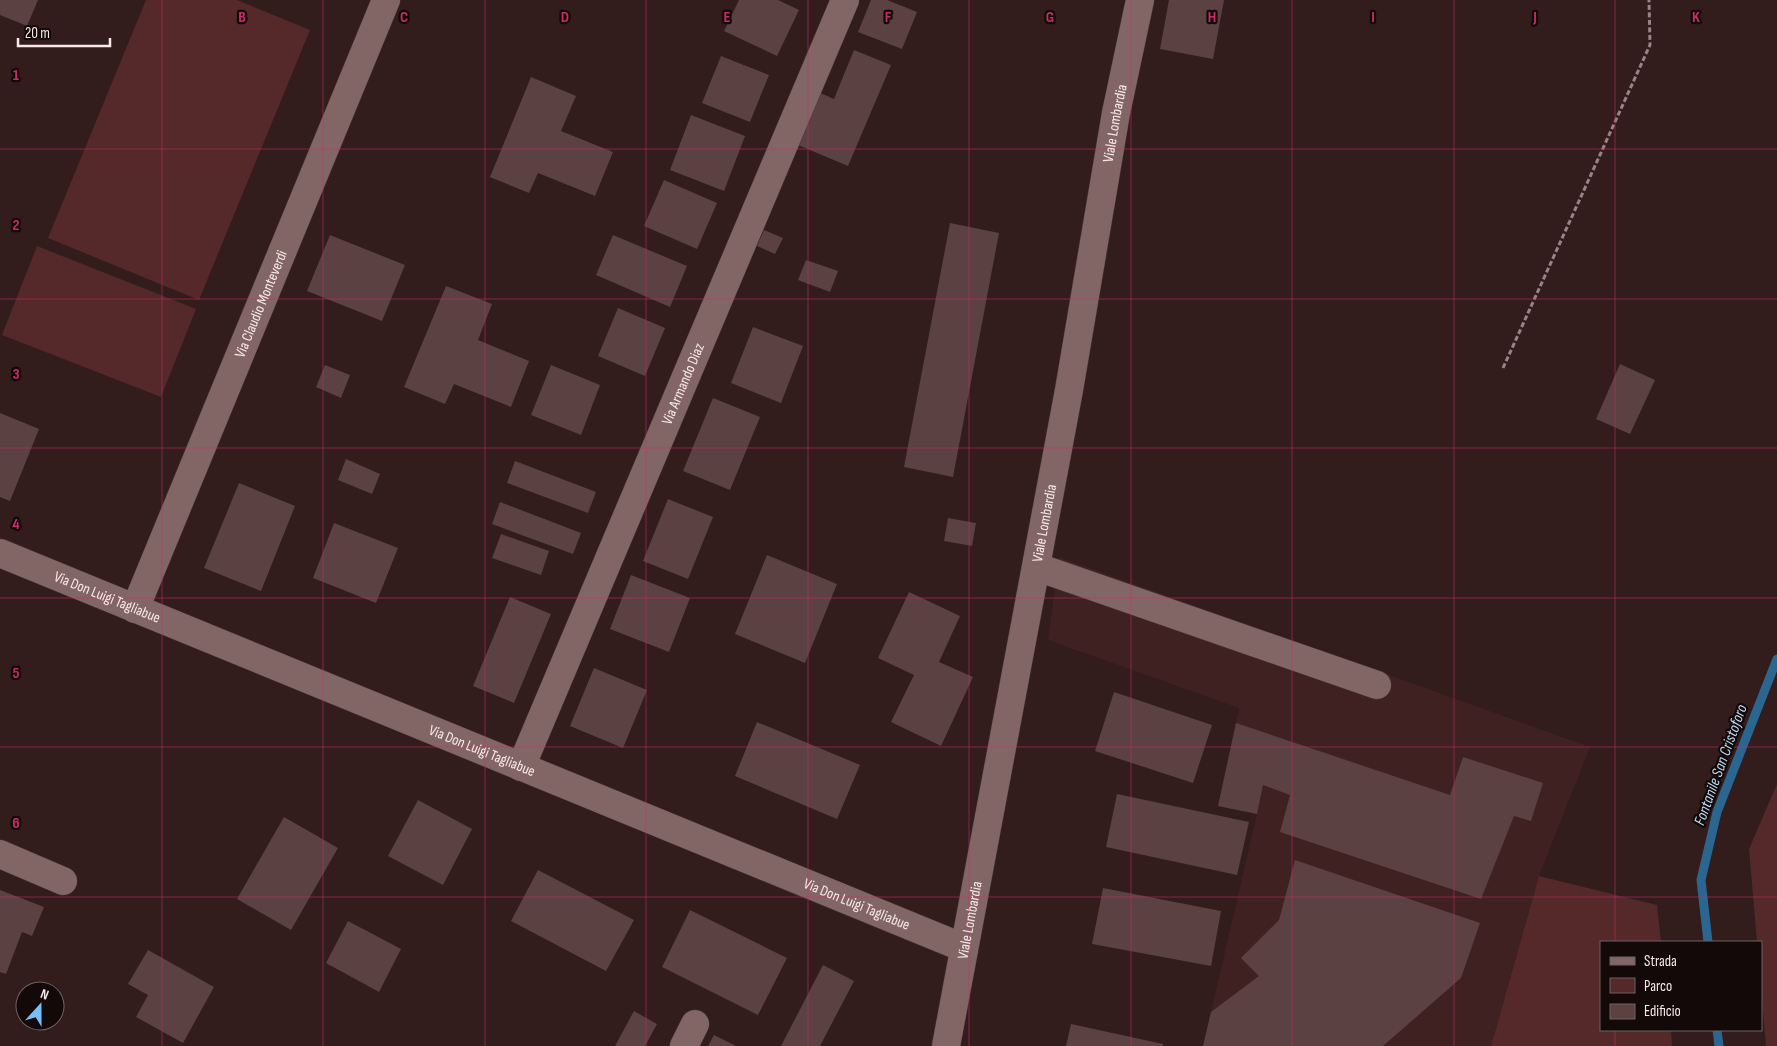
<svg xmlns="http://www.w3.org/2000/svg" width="1777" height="1046" font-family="'Sofia Sans Condensed',sans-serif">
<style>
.built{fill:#3f2122}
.green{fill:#55282a}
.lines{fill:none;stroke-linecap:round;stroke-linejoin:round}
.stream{stroke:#2b6691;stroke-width:9}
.building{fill:#5b4142}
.minor-casing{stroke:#4a3838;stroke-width:29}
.path{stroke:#978484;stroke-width:3;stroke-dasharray:5 2.5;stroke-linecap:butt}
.minor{stroke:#826666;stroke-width:28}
.grid{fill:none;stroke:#c82d69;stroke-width:1;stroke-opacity:0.55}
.labels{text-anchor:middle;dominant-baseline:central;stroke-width:4.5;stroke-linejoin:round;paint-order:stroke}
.street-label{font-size:15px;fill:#f9e8e8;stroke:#130909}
.water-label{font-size:16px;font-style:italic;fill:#bad9f3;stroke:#130909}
.grid-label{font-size:16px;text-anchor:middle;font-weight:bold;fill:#c82d69;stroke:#130909;stroke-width:4.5;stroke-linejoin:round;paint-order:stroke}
</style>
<rect width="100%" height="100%" fill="#321c1c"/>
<polygon class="built" points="1059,557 1590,747 1539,876 1491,1046 1203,1046 1257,814 1218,806 1239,708 1048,640"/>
<g class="green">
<polygon points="146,0 237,0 310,30 199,300 48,238"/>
<polygon points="37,246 196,309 161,397 2,335"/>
<polygon points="1777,784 1777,1046 1766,1046 1761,990 1761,942 1757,942 1749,849"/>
<polygon points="1539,876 1657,905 1661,942 1601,942 1601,1030 1671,1030 1672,1046 1491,1046"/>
</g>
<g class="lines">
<g class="stream">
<polyline points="1708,942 1701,880 1717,812 1777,659"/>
<polyline points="1717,1030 1719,1046"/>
</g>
</g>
<g class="building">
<polygon points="0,0 38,0 27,26 0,15"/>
<polygon points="739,0 778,0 799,10 777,56 724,31"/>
<polygon points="871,0 887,0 917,12 902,49 858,32"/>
<polygon points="1169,0 1224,0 1213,59 1160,49"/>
<polygon points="854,50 891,65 848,166 798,145 820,93 834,99"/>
<polygon points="721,56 769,75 750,122 702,103"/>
<polygon points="531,77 576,96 561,131 613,152 595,196 538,173 529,193 490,177"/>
<polygon points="691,115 745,136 724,191 670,170"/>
<polygon points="664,180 717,203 697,249 644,226"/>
<polygon points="950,223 999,233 953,477 904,467"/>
<polygon points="764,230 783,238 775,254 757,246"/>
<polygon points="330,235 405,265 382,321 307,291"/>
<polygon points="613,235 687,266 670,307 596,275"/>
<polygon points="806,260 838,271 830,292 798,280"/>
<polygon points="446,286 492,304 478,340 529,361 511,407 454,384 445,404 404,387"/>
<polygon points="618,308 665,328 645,376 598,356"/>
<polygon points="753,327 803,346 781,403 731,383"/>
<polygon points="1620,364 1655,380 1630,434 1596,419"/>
<polygon points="325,365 350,375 341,398 316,387"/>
<polygon points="551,365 600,385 581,435 531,415"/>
<polygon points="713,398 760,417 730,490 683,471"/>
<polygon points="0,413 39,429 10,501 0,497"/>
<polygon points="346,459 380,474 372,494 338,480"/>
<polygon points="515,461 596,492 588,513 507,483"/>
<polygon points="239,483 295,506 261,591 204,568"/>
<polygon points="668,499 713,517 688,579 643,561"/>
<polygon points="500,502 581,533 573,554 492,524"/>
<polygon points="948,518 976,523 972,546 944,541"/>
<polygon points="334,523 398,548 376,603 313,578"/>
<polygon points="501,534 549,551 541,575 492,558"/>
<polygon points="767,555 837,584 805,663 735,634"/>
<polygon points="631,575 690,598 669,652 610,629"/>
<polygon points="909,592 960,616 939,662 973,677 941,746 891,722 914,675 878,658"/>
<polygon points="510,597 551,614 514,703 473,686"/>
<polygon points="594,668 647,690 623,748 570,726"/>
<polygon points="1114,692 1212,725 1193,783 1095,751"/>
<polygon points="757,722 860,765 837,819 735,776"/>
<polygon points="1236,723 1450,795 1463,757 1543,783 1531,821 1514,816 1481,899 1280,832 1290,795 1263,785 1257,814 1218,806"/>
<polygon points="1117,794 1249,822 1237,875 1106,847"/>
<polygon points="418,800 472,829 443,885 388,856"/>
<polygon points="284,817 338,848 291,930 237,899"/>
<polygon points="1295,860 1480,923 1461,978 1383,1046 1203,1046 1211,1012 1259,976 1241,958 1279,920"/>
<polygon points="538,870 634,920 606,971 511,921"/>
<polygon points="1103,888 1221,911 1211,966 1092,944"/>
<polygon points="0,890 44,907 32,936 22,932 6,974 0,972"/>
<polygon points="690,910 787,958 758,1015 662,967"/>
<polygon points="348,921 401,949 379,992 326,963"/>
<polygon points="148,950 214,987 183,1043 136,1017 148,995 128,984"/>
<polygon points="823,965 854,981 820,1046 781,1046"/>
<polygon points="634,1011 657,1024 645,1046 615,1046"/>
<polygon points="1071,1024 1163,1044 1163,1046 1066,1046"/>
<polygon points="714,1035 736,1046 708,1046"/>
</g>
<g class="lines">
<defs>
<g id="minor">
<path id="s1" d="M0,553l964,395"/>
<polyline points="1037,567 1377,685"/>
<path id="s2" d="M135,609l251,-609"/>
<path id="s3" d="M521,767l324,-767"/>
<polyline points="0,854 63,881"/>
<polyline points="684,1046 695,1024"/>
<path id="s4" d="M946,1046l123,-656 47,-277 24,-113"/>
</g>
</defs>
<use href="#minor" class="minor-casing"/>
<polyline class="path" points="1503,368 1650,45 1649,0"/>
<use href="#minor" class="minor"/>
</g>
<path class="grid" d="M162,0v1046M323,0v1046M485,0v1046M646,0v1046M808,0v1046M969,0v1046M1131,0v1046M1292,0v1046M1454,0v1046M1615,0v942M0,149h1777M0,299h1777M0,448h1777M0,598h1777M0,747h1777M0,897h1777M1615,1030v16"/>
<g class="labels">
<g class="street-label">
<text stroke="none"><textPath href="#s4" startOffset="938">Viale Lombardia</textPath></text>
<text stroke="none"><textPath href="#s2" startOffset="330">Via Claudio Monteverdi</textPath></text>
<text stroke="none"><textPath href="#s3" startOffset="416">Via Armando Diaz</textPath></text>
<text stroke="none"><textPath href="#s4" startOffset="532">Viale Lombardia</textPath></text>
<text stroke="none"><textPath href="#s1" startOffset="116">Via Don Luigi Tagliabue</textPath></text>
<text stroke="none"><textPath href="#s1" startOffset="521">Via Don Luigi Tagliabue</textPath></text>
<text stroke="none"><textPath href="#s1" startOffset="926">Via Don Luigi Tagliabue</textPath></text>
<text stroke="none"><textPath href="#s4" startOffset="128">Viale Lombardia</textPath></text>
</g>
<g class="water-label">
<text transform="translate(1721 765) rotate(-70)">Fontanile San Cristoforo</text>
</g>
</g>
<g class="grid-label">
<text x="242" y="22">B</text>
<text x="404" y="22">C</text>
<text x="565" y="22">D</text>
<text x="727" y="22">E</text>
<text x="888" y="22">F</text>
<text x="1050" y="22">G</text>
<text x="1212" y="22">H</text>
<text x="1373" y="22">I</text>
<text x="1535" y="22">J</text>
<text x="1696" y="22">K</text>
<text x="16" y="80">1</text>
<text x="16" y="230">2</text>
<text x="16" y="379">3</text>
<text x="16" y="529">4</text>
<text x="16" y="678">5</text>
<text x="16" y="828">6</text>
</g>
<rect x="1600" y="941" width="162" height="90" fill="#130909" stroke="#6f6262"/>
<rect x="1610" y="957" width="25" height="8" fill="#826666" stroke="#6f6262"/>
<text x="1644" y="966" font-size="15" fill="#f9e8e8">Strada</text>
<rect x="1610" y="978" width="25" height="15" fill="#55282a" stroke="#6f6262"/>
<text x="1644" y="991" font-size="15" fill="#f9e8e8">Parco</text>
<rect x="1610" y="1004" width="25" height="15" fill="#5b4142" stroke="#6f6262"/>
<text x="1644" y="1016" font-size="15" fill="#f9e8e8">Edificio</text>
<g transform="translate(40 1006) rotate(21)"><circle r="24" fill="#130909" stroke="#6f6262"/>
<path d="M0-4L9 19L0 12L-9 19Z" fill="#78bff7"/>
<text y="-8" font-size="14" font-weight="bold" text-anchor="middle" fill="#f9e8e8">N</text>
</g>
<path d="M18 38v8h92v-8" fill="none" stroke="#f9e8e8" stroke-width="2.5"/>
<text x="25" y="38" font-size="15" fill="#f9e8e8" stroke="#130909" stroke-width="4" paint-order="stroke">20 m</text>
</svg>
